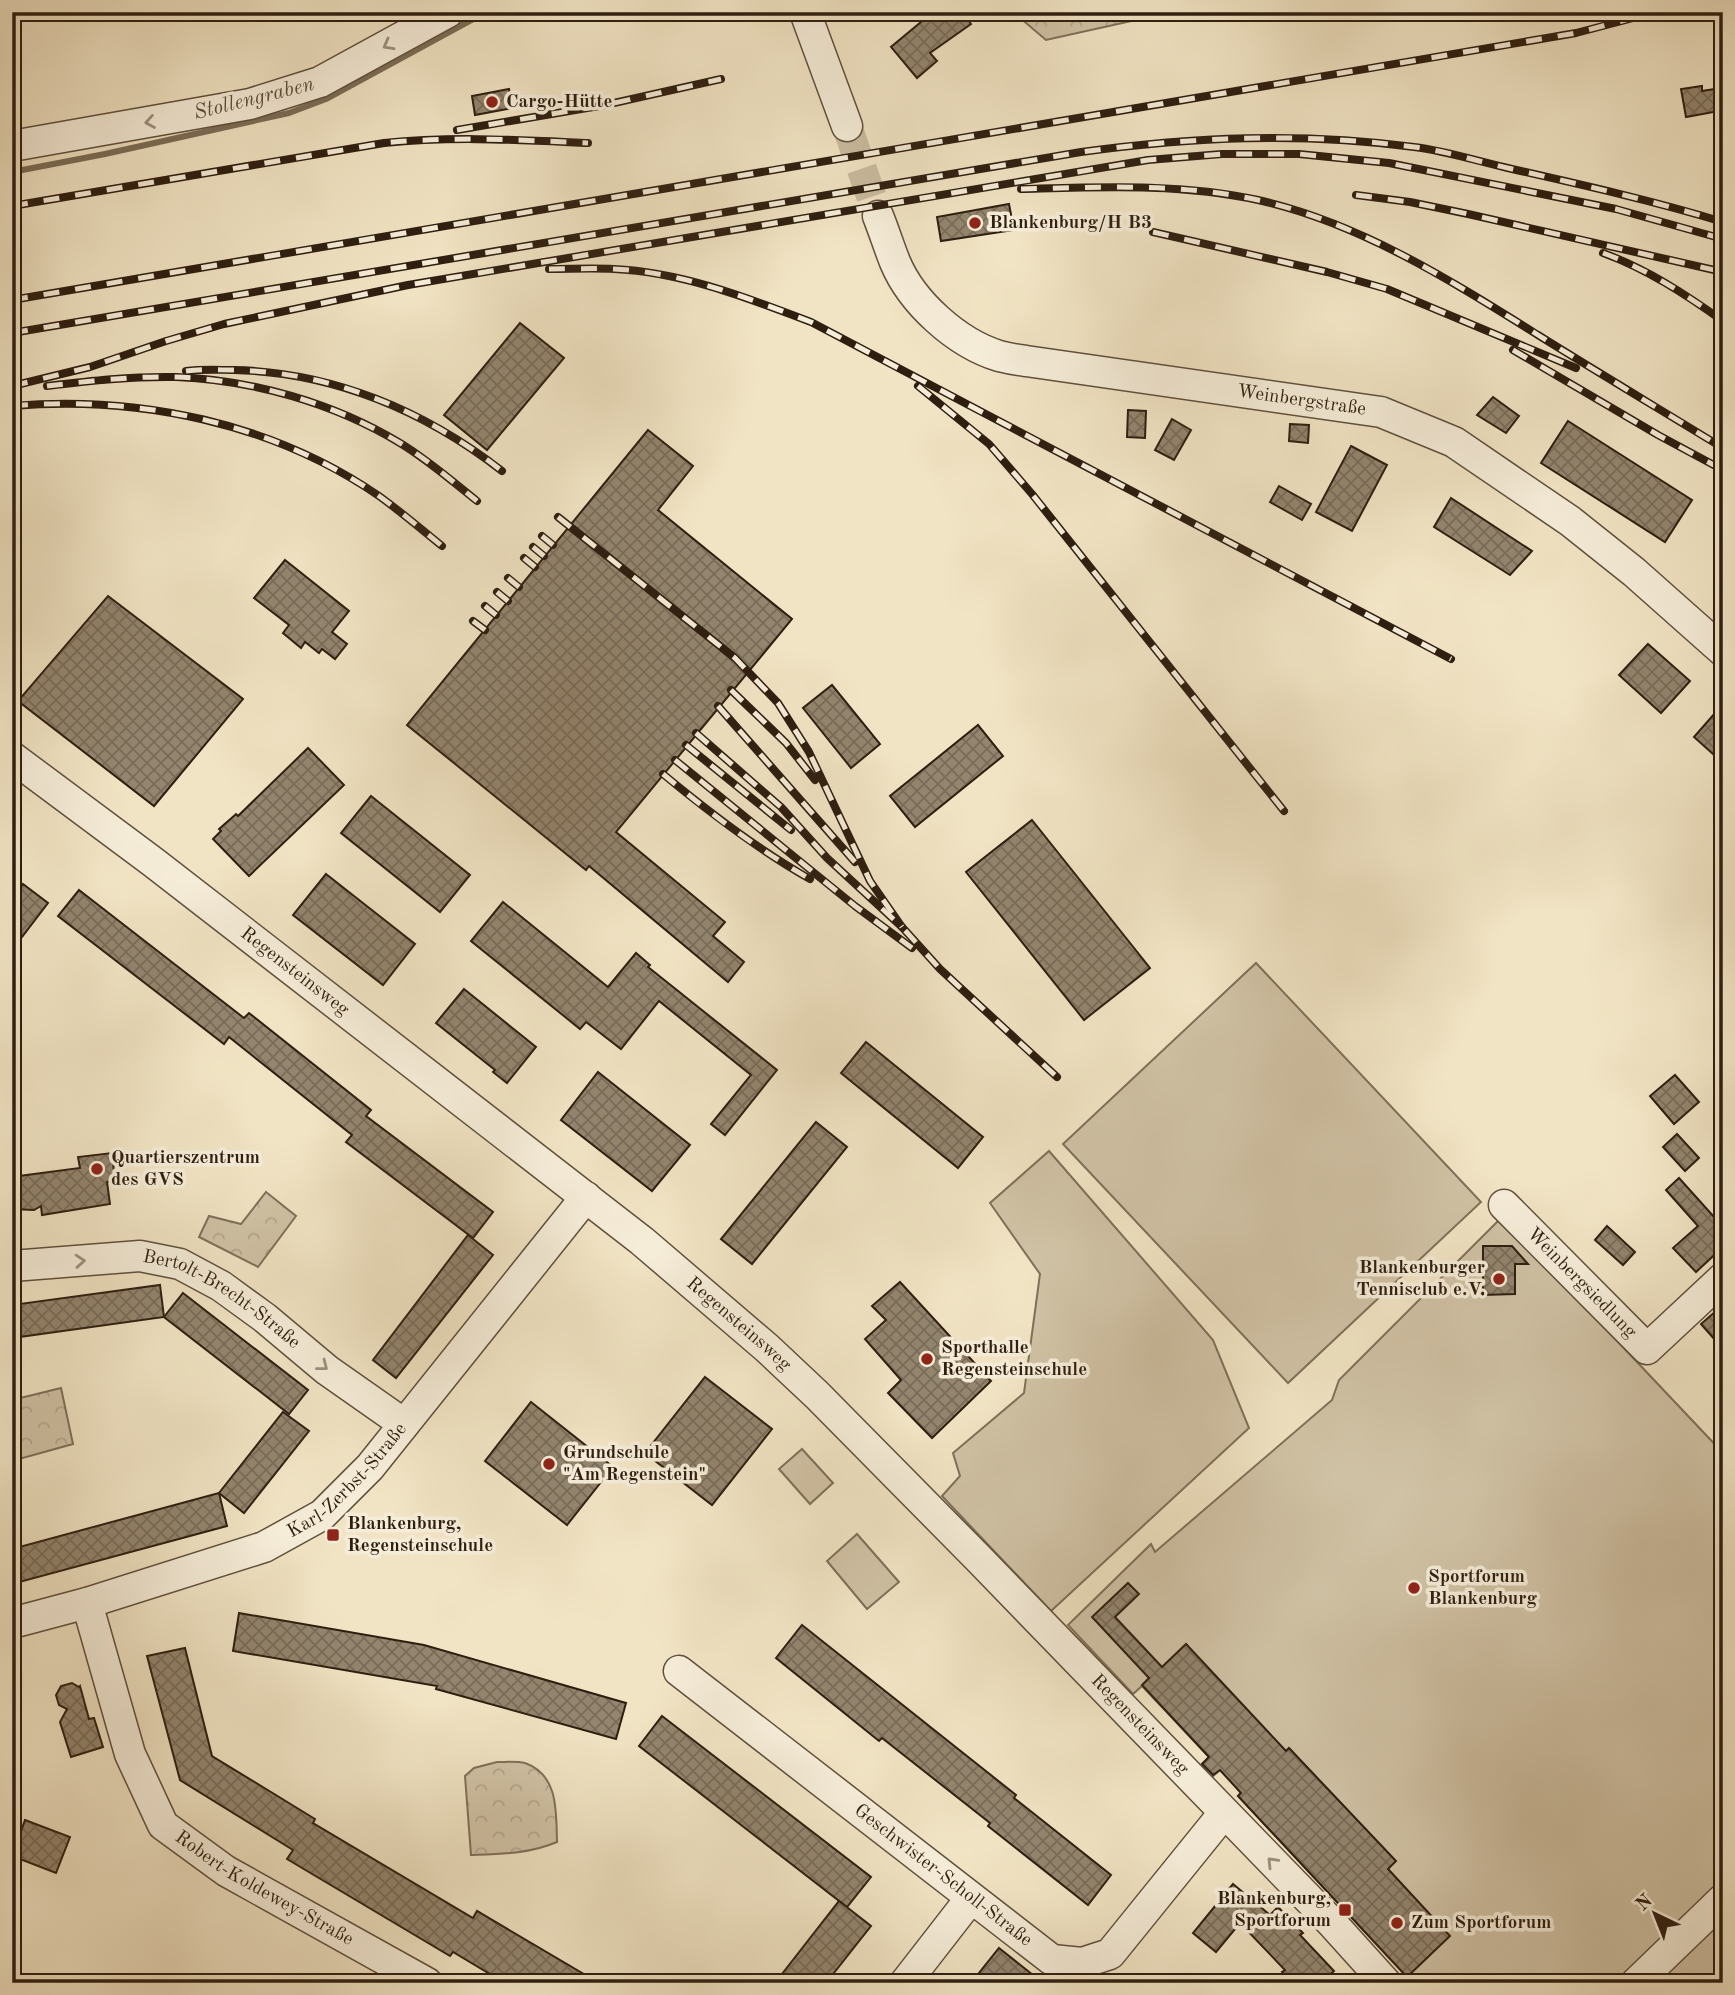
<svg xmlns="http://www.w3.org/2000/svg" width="1735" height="1995" font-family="'Old Standard TT',serif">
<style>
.green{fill:#d0c2a5;stroke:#7f705a;stroke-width:2}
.forest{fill:url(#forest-crowns);stroke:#7f705a;stroke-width:2}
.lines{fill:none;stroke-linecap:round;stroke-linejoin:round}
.stream{stroke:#7b6d57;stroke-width:6}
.building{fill:url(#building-cross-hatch);stroke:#2e1e10;stroke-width:2}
.minor-tunnel{stroke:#cabca0;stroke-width:30;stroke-dasharray:30 15;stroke-linecap:butt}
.minor-casing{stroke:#5f503d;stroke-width:33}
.minor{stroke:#f6edd9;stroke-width:30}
.rail-casing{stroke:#2e1e10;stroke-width:8}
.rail{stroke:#f6edd9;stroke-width:5;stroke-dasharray:16;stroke-linecap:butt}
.oneway{stroke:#9c907f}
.poi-dot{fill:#8f2418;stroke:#f6edd9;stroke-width:2.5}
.labels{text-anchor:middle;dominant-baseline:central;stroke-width:7;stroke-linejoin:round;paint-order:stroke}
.poi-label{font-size:19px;font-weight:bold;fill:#2e1e10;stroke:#f6edd9;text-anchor:start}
.street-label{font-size:19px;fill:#2e1e10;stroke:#f6edd9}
.water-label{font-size:21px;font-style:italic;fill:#5b4c3a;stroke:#f6edd9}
</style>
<defs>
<pattern id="forest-crowns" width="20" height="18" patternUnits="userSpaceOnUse" patternTransform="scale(1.75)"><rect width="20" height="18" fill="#d0c2a5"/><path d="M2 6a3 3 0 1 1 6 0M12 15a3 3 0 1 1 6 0" fill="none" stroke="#b3a68d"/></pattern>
<pattern id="building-cross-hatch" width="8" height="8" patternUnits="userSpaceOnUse" patternTransform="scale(1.75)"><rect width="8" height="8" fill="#93856e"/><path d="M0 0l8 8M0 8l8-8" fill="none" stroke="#786c59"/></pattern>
</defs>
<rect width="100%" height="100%" fill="#f1e4c4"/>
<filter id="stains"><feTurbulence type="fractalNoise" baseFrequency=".00286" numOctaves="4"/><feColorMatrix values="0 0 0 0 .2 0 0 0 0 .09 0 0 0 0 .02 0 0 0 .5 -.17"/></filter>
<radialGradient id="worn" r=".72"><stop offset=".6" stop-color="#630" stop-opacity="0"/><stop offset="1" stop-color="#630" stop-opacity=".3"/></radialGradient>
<g class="green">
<polygon points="1256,963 1481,1202 1288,1383 1063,1144"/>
<polygon points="1049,1151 1213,1340 1249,1428 1051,1611 942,1496 960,1476 953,1453 1024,1393 1040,1274 990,1203"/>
<polygon points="1501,1218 1723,1453 1723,1886 1617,1983 1413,1983 1238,1796 1241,1792 1220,1770 1211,1778 1200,1766 1209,1757 1142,1686 1133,1694 1068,1625 1151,1544 1155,1552 1332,1400 1339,1380"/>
<polygon points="802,1449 833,1483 810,1504 779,1469"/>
<polygon points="857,1534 899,1582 867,1609 827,1561"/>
<polygon points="1723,1918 1723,1983 1653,1983"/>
</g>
<g class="forest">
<polygon points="1013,12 1172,12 1046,40"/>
<polygon points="266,1192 296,1216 258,1267 199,1237 209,1216 241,1224"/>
<polygon points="61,1388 73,1444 12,1461 12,1400"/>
<path d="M497,1762c9,0 20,-1 28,1 34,12 31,49 32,79 -28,12 -57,12 -86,13l-6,-79 9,-8z"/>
</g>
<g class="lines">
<polyline class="stream" points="12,172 105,154 289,113 326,99 486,12"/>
</g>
<g class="building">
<polygon points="933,12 962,12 971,24 930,53 937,61 917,78 891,47"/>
<polygon points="1702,86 1702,91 1715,89 1719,111 1686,117 1681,89"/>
<polygon points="509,89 513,108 475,115 472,96"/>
<polygon points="1009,204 1014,230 941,241 937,217"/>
<polygon points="520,323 564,358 487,450 444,415"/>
<polygon points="1493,397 1519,416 1506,433 1477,415"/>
<polygon points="1128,410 1146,411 1145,438 1127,437"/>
<polygon points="1172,419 1191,430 1174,460 1155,450"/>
<polygon points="1568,421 1692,500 1665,542 1541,463"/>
<polygon points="1290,424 1309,425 1308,443 1289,441"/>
<polygon points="648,430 693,466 658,510 792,619 616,832 725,922 713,936 744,962 728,982 589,866 586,870 407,725"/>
<polygon points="1351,446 1387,465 1352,531 1316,512"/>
<polygon points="1279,486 1311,504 1302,520 1270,502"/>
<polygon points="1451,498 1532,551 1510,575 1434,527"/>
<polygon points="285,560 349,611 332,632 347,644 335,659 322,649 319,653 305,642 301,648 283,633 289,625 254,598"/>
<polygon points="108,596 243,699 154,806 18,701"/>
<polygon points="1648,644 1690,681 1661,713 1619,675"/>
<polygon points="832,685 880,744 851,768 803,708"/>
<polygon points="1723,704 1723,763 1694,737"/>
<polygon points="978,725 1003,756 915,827 890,796"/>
<polygon points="308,748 344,785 249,876 213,839 221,831 219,829 236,814 238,816"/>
<polygon points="371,796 470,875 440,912 341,833"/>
<polygon points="1032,820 1150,968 1084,1020 966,872"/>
<polygon points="326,874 415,944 383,985 293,915"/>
<polygon points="23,884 48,903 12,950 12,898"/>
<polygon points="79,890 244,1018 249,1013 371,1110 366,1116 493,1212 473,1238 346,1142 352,1135 229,1037 224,1044 58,916"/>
<polygon points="503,902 608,987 636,953 650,965 648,967 777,1070 725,1135 711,1124 751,1075 659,1001 621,1049 586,1022 580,1029 471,941"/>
<polygon points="464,989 536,1047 507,1083 493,1072 495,1070 436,1023"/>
<polygon points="866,1042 983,1137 958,1168 841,1073"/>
<polygon points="598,1072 690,1145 652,1191 561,1120"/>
<polygon points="1675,1075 1699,1102 1674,1124 1650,1096"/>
<polygon points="816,1122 847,1147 752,1264 721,1239"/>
<polygon points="1677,1134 1699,1158 1685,1171 1663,1147"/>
<polygon points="112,1153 115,1181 107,1182 110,1204 42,1215 41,1206 34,1210 12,1209 12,1177 80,1168 78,1157"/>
<polygon points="1679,1178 1723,1227 1723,1247 1696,1272 1673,1248 1698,1226 1666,1190"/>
<polygon points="1607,1226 1635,1252 1623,1265 1595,1240"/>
<polygon points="468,1235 493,1255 396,1378 373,1360"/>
<polygon points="1483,1246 1512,1246 1528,1264 1515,1264 1515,1294 1483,1295"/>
<polygon points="900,1282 991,1381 932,1438 888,1393 901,1380 865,1339 886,1320 872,1306"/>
<polygon points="160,1285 164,1317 12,1338 12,1305"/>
<polygon points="183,1293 308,1390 289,1414 164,1317"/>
<polygon points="1723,1305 1723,1349 1701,1324"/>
<polygon points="705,1377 772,1429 712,1505 645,1453"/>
<polygon points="531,1402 613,1467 567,1525 485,1461"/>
<polygon points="283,1412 309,1431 244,1513 219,1493"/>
<polygon points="219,1493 227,1526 12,1584 12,1549"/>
<polygon points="1128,1583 1139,1594 1115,1617 1162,1667 1186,1644 1286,1751 1289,1748 1396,1861 1388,1869 1450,1936 1407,1977 1238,1796 1241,1793 1220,1770 1213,1775 1202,1764 1209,1757 1142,1685 1149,1678 1092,1617"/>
<polygon points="239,1613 424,1645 626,1703 616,1739 436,1689 437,1686 233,1651"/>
<polygon points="802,1625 1016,1795 1014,1798 1111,1875 1088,1905 988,1826 990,1823 882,1738 879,1741 776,1658"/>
<polygon points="185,1648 212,1756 315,1819 313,1823 473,1918 477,1911 599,1983 505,1983 453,1952 450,1956 287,1859 293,1850 180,1780 147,1656"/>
<polygon points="72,1683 79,1687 80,1686 89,1719 94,1718 103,1747 71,1757 60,1722 67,1709 59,1705 56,1695 61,1686"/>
<polygon points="662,1716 871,1877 847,1907 639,1746"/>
<polygon points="25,1820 70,1837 56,1873 12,1856"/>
<polygon points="1233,1884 1270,1915 1278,1907 1303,1933 1300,1935 1334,1971 1322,1983 1292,1983 1282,1972 1285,1970 1240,1923 1216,1952 1193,1933"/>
<polygon points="839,1901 871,1926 826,1983 775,1983"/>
<polygon points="999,1948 1043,1983 971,1983"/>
</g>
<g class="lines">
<polyline class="minor-tunnel" points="847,126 878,216"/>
<defs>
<g id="minor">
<polyline points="805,12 847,126"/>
<polyline points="12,146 250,104 320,82 448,12"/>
<path id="s1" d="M878,216c6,15 11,31 17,46 17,41 62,81 104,94 8,2 18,4 27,5l355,51 73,30 116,79 64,51 89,79"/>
<path id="s2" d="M12,757l141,105 489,379 125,107 50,47 161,163 353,364 55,61"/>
<path id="s3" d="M1504,1205l143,144 76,-71"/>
<path id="s4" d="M12,1266l128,-10 40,8 41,22 44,32 62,52 77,54"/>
<path id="s5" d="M87,1603l43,151 33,71 63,46 201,112"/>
<path id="s6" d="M12,1623l75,-20 177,-56 58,-32 48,-48 216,-270"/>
<path id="s7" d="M679,1671l373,289 30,3 28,-9 114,-141"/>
<polyline points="905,1983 971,1898"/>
<polyline points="1636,1983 1723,1899"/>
</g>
</defs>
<use href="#minor" class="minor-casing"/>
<use href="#minor" class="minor"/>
<defs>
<g id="rail">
<polyline points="457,130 605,105 721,79"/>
<path d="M1021,189c78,-2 160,-6 237,11 102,23 192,80 280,135 61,38 123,75 185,113"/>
<polyline points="1356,195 1410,202 1468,214 1723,272"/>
<path d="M12,206l372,-63c69,-7 135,-3 204,0"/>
<polyline points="1153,232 1327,272 1387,289 1576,368"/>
<path d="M1603,253c44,16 82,41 120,68"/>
<path d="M549,269c21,0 43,-1 65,0 68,3 134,29 197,53l640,337"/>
<polyline points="12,300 1576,33 1656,12"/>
<path d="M12,333l1069,-181c111,-15 220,-20 333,-5 33,4 66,15 98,22 71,16 142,32 211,53"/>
<polyline points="1513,350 1658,435 1723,470"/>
<path d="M186,371c16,-2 32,-1 48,-1 99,2 191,41 268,101"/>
<polyline points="12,386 90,367 166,341 224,324 408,285 1148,160 1222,154 1299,154 1389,163 1616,209 1723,239"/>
<path d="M47,386c42,-5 86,-10 129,-9 77,3 158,26 224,66 28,17 52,38 77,58"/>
<polyline points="918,386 989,444 1032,494 1284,811"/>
<path d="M12,406c127,-11 261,17 367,90 21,15 42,33 63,50"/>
<polyline points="558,517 735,658 778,703 809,752 870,881 902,927"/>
<polyline points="542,536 553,545"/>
<polyline points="533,547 544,556"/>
<polyline points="524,558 535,567"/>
<polyline points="508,578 519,587"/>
<polyline points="497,592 508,601"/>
<polyline points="485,606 496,615"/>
<polyline points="473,621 485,630"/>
<polyline points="731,690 786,743 815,780"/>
<polyline points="718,706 855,862"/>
<polyline points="696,733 781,807 827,858 902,927 940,969 1057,1077"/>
<polyline points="686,745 791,830"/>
<polyline points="675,760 855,906 912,948"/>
<path d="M663,774c47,39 94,75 147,105"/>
</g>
</defs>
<use href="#rail" class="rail-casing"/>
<use href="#rail" class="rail"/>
</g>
<defs><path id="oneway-chevron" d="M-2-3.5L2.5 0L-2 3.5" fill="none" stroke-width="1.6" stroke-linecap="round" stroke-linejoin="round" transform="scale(1.75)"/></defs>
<g class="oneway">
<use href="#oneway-chevron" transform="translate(388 45) rotate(151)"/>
<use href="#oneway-chevron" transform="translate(150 122) rotate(170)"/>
<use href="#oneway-chevron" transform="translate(80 1261) rotate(-4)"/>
<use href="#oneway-chevron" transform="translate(323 1366) rotate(38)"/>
<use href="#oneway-chevron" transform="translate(1272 1862) rotate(-134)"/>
</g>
<g class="poi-dot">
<circle cx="492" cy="102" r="7"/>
<circle cx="975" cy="223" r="7"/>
<circle cx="97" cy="1169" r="7"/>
<circle cx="1499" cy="1279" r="7"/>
<circle cx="927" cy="1359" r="7"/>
<circle cx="549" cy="1464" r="7"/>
<rect x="326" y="1528" width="14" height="14" rx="3.5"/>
<circle cx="1414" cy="1588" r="7"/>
<rect x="1338" y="1903" width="14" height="14" rx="3.5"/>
<circle cx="1397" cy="1923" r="7"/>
</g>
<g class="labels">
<g class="poi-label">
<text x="506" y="102">Cargo-Hütte</text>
<text x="989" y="223">Blankenburg/H B3</text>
<text x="111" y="1158">Quartierszentrum<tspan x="111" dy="22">des GVS</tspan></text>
<text x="1485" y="1268" text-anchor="end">Blankenburger<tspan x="1485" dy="22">Tennisclub e.V.</tspan></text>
<text x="941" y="1348">Sporthalle<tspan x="941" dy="22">Regensteinschule</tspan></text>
<text x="563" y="1453">Grundschule<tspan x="563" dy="22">"Am Regenstein"</tspan></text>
<text x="347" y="1524">Blankenburg,<tspan x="347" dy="22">Regensteinschule</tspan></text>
<text x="1428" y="1577">Sportforum<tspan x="1428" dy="22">Blankenburg</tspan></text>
<text x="1331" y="1899" text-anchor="end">Blankenburg,<tspan x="1331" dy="22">Sportforum</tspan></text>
<text x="1411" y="1923">Zum Sportforum</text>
</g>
<g class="street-label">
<text stroke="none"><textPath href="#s1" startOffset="499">Weinbergstraße</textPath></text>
<text stroke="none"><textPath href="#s2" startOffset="355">Regensteinsweg</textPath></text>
<text stroke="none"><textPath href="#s3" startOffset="110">Weinbergsiedlung</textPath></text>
<text stroke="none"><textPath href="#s4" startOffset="222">Bertolt-Brecht-Straße</textPath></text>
<text stroke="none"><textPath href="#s2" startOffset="922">Regensteinsweg</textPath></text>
<text stroke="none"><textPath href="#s6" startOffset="371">Karl-Zerbst-Straße</textPath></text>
<text stroke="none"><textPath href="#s2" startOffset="1489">Regensteinsweg</textPath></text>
<text stroke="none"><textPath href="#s7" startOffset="334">Geschwister-Scholl-Straße</textPath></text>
<text stroke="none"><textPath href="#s5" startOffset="355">Robert-Koldewey-Straße</textPath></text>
</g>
<g class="water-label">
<text transform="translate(254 99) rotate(-14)">Stollengraben</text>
</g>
</g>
<rect width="1735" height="1995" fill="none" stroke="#f1e4c4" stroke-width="42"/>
<rect x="14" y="14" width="1707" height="1967" fill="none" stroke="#2e1e10" stroke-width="3.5"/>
<rect x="21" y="21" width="1693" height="1953" fill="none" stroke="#2e1e10" stroke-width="2"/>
<g transform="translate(1655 1914) rotate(317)" stroke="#f6edd9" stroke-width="5" paint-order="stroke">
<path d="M0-5L12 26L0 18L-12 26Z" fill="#2e1e10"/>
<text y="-10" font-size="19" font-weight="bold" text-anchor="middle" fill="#2e1e10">N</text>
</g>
<rect width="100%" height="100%" filter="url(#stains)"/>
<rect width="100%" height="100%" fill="url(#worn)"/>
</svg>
